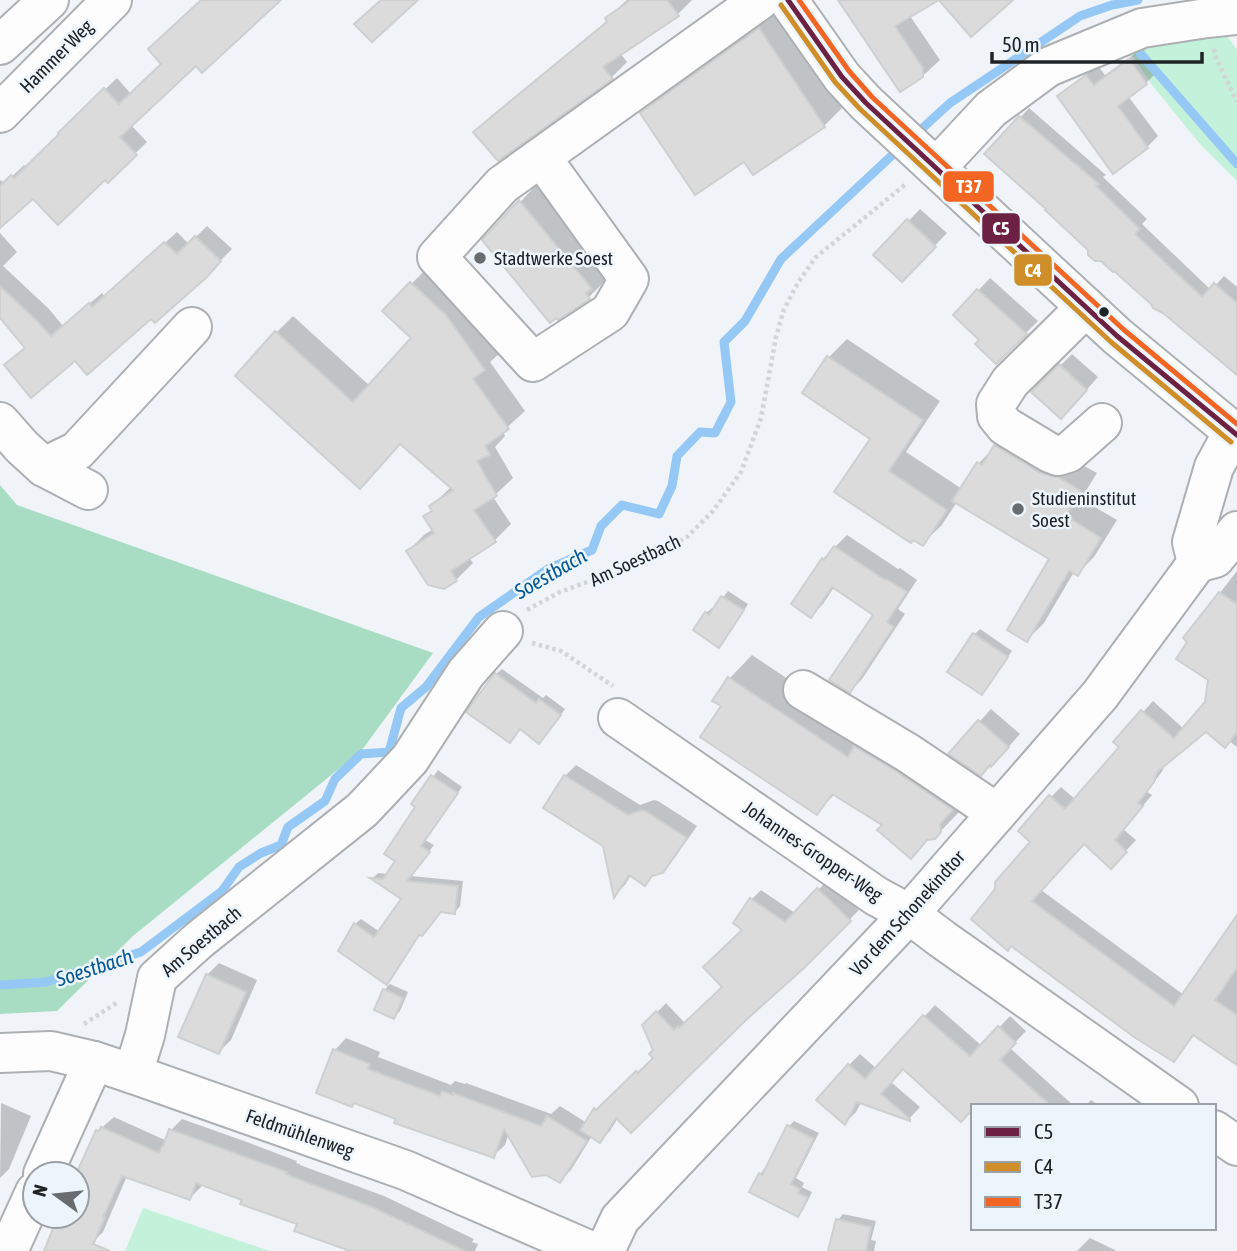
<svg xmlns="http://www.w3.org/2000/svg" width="1237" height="1251" font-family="'Asap Condensed',sans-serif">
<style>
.green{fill:#c3f1da}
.forest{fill:#a8ddc4}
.shadow{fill:#0003}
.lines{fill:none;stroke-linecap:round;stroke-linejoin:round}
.stream{stroke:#96c8f6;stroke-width:9}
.building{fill:#dbdbdb;stroke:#cecfcf;stroke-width:2}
.minor-casing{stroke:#adb0b3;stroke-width:42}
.path{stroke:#d2d4d5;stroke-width:4.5;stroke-dasharray:3.5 3.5;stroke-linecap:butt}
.minor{stroke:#fdfdfe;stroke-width:38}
.bus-1-casing{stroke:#ecf4fc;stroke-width:10}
.bus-2-casing{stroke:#ecf4fc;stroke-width:10}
.bus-3-casing{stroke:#ecf4fc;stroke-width:10}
.bus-1{stroke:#6c2142;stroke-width:5}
.bus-2{stroke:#d08e29;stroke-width:5}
.bus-3{stroke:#f26522;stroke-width:5}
.poi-dot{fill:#696c6f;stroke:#ecf4fc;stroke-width:2.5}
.bus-dot{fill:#202325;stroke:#ecf4fc;stroke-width:2.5}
.labels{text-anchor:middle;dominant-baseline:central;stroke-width:5;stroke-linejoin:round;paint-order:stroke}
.street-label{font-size:19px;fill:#202325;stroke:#ecf4fc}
.poi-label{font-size:19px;fill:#202325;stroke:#ecf4fc;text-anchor:start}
.water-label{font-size:21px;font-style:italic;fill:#065992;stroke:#ecf4fc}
.line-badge{stroke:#ecf4fc;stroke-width:2.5}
.badge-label{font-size:19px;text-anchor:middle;font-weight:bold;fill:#fff}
</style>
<rect width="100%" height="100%" fill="#f0f4f8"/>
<g class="green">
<polygon points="1222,29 1237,50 1237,181 1199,143 1153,86 1126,47"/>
<polygon points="143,1208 270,1251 125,1251"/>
</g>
<polygon class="forest" points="0,485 17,505 433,653 362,750 133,936 57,1011 0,1014"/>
<g class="shadow">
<polygon points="202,0 278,0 196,64 130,124 147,142 108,180 105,177 33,197 0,226 0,181 1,180 4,184 24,165 27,168 72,121 117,78 131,94 163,63"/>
<polygon points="627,0 692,0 678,14 620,53 627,62 612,77 498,159 476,132 491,116 608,20 607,18"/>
<polygon points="840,0 933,0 910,16 940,60 926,73 901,90"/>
<polygon points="777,11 842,108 824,126 745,160 642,113 660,95"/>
<polygon points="1140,50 1156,73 1146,83 1128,96 1158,136 1147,147 1113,172 1059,96 1070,86 1098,66 1105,75"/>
<polygon points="1029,108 1106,175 1103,177 1147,219 1142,224 1211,290 1224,276 1237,287 1237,373 1152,303 1090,249 987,153"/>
<polygon points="538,183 607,279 589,297 558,318 485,240"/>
<polygon points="920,209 947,233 902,280 876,255"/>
<polygon points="207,226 232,249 205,276 151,317 75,359 26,347 0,315 0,233 17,252 3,266 49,309 63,326 102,293 105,297 177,232 189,244"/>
<polygon points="428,267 501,352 490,362 525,411 503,431 505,436 495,447 513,478 493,497 511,524 494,541 469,557 473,563 456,580 408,551 425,534 434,529 426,516 433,509 431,506 451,487 401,443 360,487 276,333 293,316 370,386 413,338 385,311"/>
<polygon points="990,278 1038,321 1026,333 982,340 955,315"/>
<polygon points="847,339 940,401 906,452 962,489 979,463 1012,429 1075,461 1097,473 1081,499 1117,520 1094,557 1077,574 1074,572 1044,623 1027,640 1052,559 957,502 941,526 922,544 872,438 805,393 829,357"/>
<polygon points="1072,354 1098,377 1073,405 1034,392"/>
<polygon points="847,535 898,569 900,568 917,580 898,609 905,614 862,679 850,691 876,614 835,586 823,604 811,616 793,604 823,559"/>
<polygon points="1237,571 1237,747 1229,741 1206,729 1165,762 1163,770 1147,792 1152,795 1123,829 1136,840 1111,867 1084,842 1041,890 1184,995 1237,924 1237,1063 1195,1034 1184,1049 1174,1059 1012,944 1033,842 1051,797 1061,787 1076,800 1121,746 1116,742 1153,701 1184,729 1206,703 1210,679 1190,641 1185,638"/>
<polygon points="728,591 748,604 725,640 719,645 706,613 712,608 714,609"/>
<polygon points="980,629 1012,651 987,687 974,635"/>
<polygon points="752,655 869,733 963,808 935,837 930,838 911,857 885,824 835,794 817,812 723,705 715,701 730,678"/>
<polygon points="502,669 543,698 546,695 565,709 545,736 496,674"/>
<polygon points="991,709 1020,734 1003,753 951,753"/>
<polygon points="576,765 640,805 654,800 658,801 697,826 673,860 662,872 655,873 645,884 631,875 625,885 615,894 604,845 545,807 565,776"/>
<polygon points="438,770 462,787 425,840 434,845 411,876 463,881 460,906 455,912 442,911 420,933 392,977 387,982 355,924 361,919 380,932 404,898 373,878 378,873 388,874 397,861 418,807 413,804"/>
<polygon points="828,880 859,910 803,967 618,1118 610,1131 600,1141 592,1136 571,1170 560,1181 509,1133 505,1145 493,1156 356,1102 352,1105 335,1050 346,1038 380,1052 378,1057 451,1085 455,1081 465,1084 466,1083 551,1114 560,1106 587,1123 596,1109 605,1100 607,1101 647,1063 649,1064 655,1058 655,1051 644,1026 666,1003 684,1022 688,1018 690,1020 725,987 745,929 751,900 761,890 795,913"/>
<polygon points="219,963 257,980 231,1040 219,1052 207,975"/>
<polygon points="390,984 408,992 400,1011 394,1017 384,990"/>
<polygon points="935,1005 982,1046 1010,1016 1026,1031 1010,1048 1074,1106 995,1106 904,1068 891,1082 920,1107 909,1119 862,1101 856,1112 845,1123 849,1065 860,1054 877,1069"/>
<polygon points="1091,1100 1100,1106 1085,1106"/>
<polygon points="1,1103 31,1116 9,1169 0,1178"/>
<polygon points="114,1117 167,1141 171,1130 182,1119 247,1142 297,1161 296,1163 300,1164 300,1165 384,1196 474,1239 472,1242 478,1244 475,1251 355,1251 244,1199 202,1183 201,1187 190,1198 127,1176 103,1232 97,1238 91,1251 43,1251 55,1227 64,1216 77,1216 77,1177 98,1131"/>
<polygon points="794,1121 819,1133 796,1178 804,1183 802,1187 812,1192 803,1210 797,1215 760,1174 765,1168 789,1126"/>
<polygon points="843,1214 876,1221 871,1240 876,1241 874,1251 830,1251 838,1220"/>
<polygon points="1090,1238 1117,1251 1077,1251"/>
</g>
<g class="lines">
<g class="stream">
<polyline points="1140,53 1237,164"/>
<polyline points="915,135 950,103 1080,16 1112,5 1138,0"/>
<polyline points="0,985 46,982 141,952 222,891 239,867 261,853 281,845 288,827 325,801 335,779 361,754 389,752 401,708 426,687 479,617 548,569 592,550 601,526 622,505 659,514 672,486 677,456 700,432 715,433 731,402 724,342 745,321 781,259 902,146"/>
</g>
</g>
<g class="building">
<polygon points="201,0 281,0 202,73 196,66 120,137 137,155 108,183 105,180 58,225 33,199 0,228 0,186 11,175 14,178 59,134 58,133 104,88 119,104 161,64 148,49"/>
<polygon points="381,0 418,0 372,42 354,24"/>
<polygon points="631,0 667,0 679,16 603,67 613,79 498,161 473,132 607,22 605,18"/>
<polygon points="838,0 1013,0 971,37 939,0 895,26 923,68 923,77 900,92"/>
<polygon points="759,28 825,127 753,175 744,162 695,195 640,113"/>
<polygon points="1129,59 1147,84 1118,106 1148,148 1113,174 1057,96 1086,75 1094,85"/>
<polygon points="1019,116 1099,184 1096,186 1140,229 1135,234 1202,297 1214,283 1237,303 1237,375 1163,313 1153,308 1151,304 1114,271 1113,272 1101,261 1095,261 1088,255 1088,250 1045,210 1046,209 984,154"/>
<polygon points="519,200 592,289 586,293 590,299 558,320 556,318 550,323 482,240"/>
<polygon points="907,219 936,247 902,282 873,255"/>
<polygon points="195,236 221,261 207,277 155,323 151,319 87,375 75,361 31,398 4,365 25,348 0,318 0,286 36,320 51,336 89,303 92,307 164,242 177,254"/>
<polygon points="410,282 446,315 485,370 473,379 509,429 485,446 490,455 477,461 497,496 474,510 496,542 451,571 457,581 444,589 428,585 406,551 434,533 423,516 432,511 429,506 453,490 400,444 360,489 235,376 275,331 353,402 411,338 382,311"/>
<polygon points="977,289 1027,334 996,364 975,344 979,340 953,315"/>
<polygon points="827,356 923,420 889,471 947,510 923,546 913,540 911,543 834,492 870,439 802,393"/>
<polygon points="1059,364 1087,390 1061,419 1031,392"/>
<polygon points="994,445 1039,472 1050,476 1058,477 1081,491 1066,516 1101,538 1078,576 1069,571 1027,642 1007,630 1049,559 952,501 977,462 982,465"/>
<polygon points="834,546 885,580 886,579 907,592 887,622 894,627 850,693 829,680 873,615 832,587 811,618 791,604 822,558 824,560"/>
<polygon points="1219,592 1237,604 1237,732 1225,748 1206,732 1157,772 1154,782 1138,803 1143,806 1115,840 1127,852 1111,869 1084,844 1032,901 1174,1006 1237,915 1237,968 1215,1000 1237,1015 1237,1065 1193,1035 1174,1062 1134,1037 1011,946 1008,951 971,919 995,889 995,882 1030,842 1018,831 1049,795 1065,809 1119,747 1113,742 1141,710 1174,738 1205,702 1208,680 1176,659 1187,642 1183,638"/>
<polygon points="721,596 744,610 719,648 693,630 705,612 709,615"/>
<polygon points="973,633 1008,657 982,695 947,672"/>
<polygon points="495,673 536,703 539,699 561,715 539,744 520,729 510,743 466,712"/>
<polygon points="728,677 848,757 854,746 896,771 953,810 940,824 941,832 935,839 927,840 911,859 877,830 882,825 832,794 817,815 700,737 721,706 712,701"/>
<polygon points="978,720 1009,747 991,767 990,765 981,776 948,754"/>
<polygon points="431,775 458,793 421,846 430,852 407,881 458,886 455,914 441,912 422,936 419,935 387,985 338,951 354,923 374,937 401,899 370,878 383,879 395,861 384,854 415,807 411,804"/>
<polygon points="564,775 628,815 642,810 647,812 687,838 663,873 652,876 645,886 629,875 614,898 603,846 543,808"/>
<polygon points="817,888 851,921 804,968 747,1019 631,1133 616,1118 600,1143 580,1130 594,1108 596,1110 636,1071 638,1073 653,1058 649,1054 653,1050 642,1025 656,1011 674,1030 678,1026 679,1028 722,987 703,967 742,930 733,923 750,898 785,922"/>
<polygon points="206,974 246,992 219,1054 178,1037"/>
<polygon points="383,989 403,998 394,1019 374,1010"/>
<polygon points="923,1015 970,1056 998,1026 1016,1043 1000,1060 1051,1106 973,1106 973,1109 961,1122 903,1069 881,1094 910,1119 910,1121 857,1102 845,1125 816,1100 848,1064 865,1079"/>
<polygon points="333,1049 370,1064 368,1069 440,1096 442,1091 453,1095 453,1093 541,1126 547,1116 587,1141 560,1183 546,1175 532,1177 504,1129 494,1158 394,1123 396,1119 354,1103 352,1107 316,1093"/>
<polygon points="787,1125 814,1139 791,1184 800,1189 798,1193 808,1198 798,1217 749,1192 759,1173 762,1175"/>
<polygon points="101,1127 159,1153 162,1146 163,1146 169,1129 287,1172 286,1174 290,1175 290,1176 372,1207 465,1251 350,1251 294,1231 297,1224 240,1204 242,1200 196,1183 190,1200 122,1176 103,1217 105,1217 93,1244 110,1251 44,1251 54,1226 57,1228 62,1216 77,1216 77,1172 96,1130 99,1131"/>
<polygon points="836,1219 871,1227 866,1251 828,1251"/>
</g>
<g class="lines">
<defs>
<g id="minor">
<polyline points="788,0 842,77 866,103 1117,336 1237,435"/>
<polyline points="0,45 49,0"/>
<polyline points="0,113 112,0"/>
<polyline points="541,157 629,279 610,312 533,362 437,257 502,185 760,0"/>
<polyline points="936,168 991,109 1048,67 1142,28 1207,18 1237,15"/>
<polyline points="1086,307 1010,382 996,404 997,416 1005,426 1050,453 1058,456 1068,453 1102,423"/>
<polyline points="0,422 22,447 44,467 88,490"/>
<polyline points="44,467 77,451 192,327"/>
<polyline points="1197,563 1192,542 1214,467 1233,432"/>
<polyline points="803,690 908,753 997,813"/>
<polyline points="618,718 876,896 909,914 942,939 1179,1106"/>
<polyline points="0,1053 51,1051 94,1061 133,1074 405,1170 591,1251"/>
<polyline points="133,1074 145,1035 157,978 199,940 362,810 410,759 466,673 503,631"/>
<polyline points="1214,1130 1237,1146"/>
<polyline points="43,1174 94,1061"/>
<polyline points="8,1251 35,1192"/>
<polyline points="605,1251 620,1219 909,914 1100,695 1197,563 1215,558 1237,531"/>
</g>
</defs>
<use href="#minor" class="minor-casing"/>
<g class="path">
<polyline points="1214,49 1216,58 1237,102"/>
<polyline points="527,610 560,592 620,570 655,555 687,537 713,511 741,472 761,418 776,337 784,309 799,281 816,257 906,184"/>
<polyline points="532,643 561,651 613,686"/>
<polyline points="84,1024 118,1002"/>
</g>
<use href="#minor" class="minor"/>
<defs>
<polyline id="bus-1" points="788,0 842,77 866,103 1117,336 1237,435"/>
<polyline id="bus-2" points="781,5 835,82 860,109 1111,342 1231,442"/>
<polyline id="bus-3" points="799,0 849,71 872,97 1123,329 1237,424"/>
</defs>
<use href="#bus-1" class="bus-1-casing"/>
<use href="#bus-2" class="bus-2-casing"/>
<use href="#bus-3" class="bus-3-casing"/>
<use href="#bus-1" class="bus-1"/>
<use href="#bus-2" class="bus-2"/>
<use href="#bus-3" class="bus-3"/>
</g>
<g class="poi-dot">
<circle cx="480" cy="258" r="7"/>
<circle cx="1018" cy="509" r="7"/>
</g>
<circle class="bus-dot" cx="1104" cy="312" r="6"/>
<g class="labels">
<g class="street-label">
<text transform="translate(56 56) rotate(-45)">Hammer Weg</text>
<text transform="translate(635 560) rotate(-25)">Am Soestbach</text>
<text transform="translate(813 851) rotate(34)">Johannes-Gropper-Weg</text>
<text transform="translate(907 913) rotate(-48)">Vor dem Schonekindtor</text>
<text transform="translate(201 941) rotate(-40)">Am Soestbach</text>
<text transform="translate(300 1133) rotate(19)">Feldmühlenweg</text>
</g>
<g class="poi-label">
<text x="494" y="258">Stadtwerke Soest</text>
<text x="1032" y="498">Studieninstitut<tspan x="1032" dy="22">Soest</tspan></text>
</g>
<g class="water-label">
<text transform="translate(550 573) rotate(-30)">Soestbach</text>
<text transform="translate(94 967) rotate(-18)">Soestbach</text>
</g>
</g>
<g class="line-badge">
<rect x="942" y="170" width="53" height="33" rx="7" fill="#f26522"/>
<rect x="981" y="212" width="40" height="33" rx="7" fill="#6c2142"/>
<rect x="1013" y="253" width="40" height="34" rx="7" fill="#d08e29"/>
</g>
<g class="badge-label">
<text x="969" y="193">T37</text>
<text x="1001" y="235">C5</text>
<text x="1033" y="277">C4</text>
</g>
<rect x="971" y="1104" width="245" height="126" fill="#ecf4fc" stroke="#9aa0a6" stroke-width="2"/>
<rect x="985" y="1127" width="35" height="10" fill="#6c2142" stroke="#9aa0a6" stroke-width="2"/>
<text x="1034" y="1139" font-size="21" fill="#202325">C5</text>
<rect x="985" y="1162" width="35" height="10" fill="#d08e29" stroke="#9aa0a6" stroke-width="2"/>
<text x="1034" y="1174" font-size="21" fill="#202325">C4</text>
<rect x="985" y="1197" width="35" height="10" fill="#f26522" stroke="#9aa0a6" stroke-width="2"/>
<text x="1034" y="1209" font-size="21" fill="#202325">T37</text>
<g transform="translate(56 1195) rotate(285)"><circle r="33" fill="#ecf4fc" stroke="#9aa0a6" stroke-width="2"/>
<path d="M0-5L12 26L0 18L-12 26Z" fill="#696c6f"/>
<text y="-10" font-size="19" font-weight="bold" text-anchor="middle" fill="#202325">N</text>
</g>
<path d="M992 52v10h210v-10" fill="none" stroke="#202325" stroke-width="3.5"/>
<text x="1002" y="52" font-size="21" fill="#202325" stroke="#ecf4fc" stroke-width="5" paint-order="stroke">50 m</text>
</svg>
